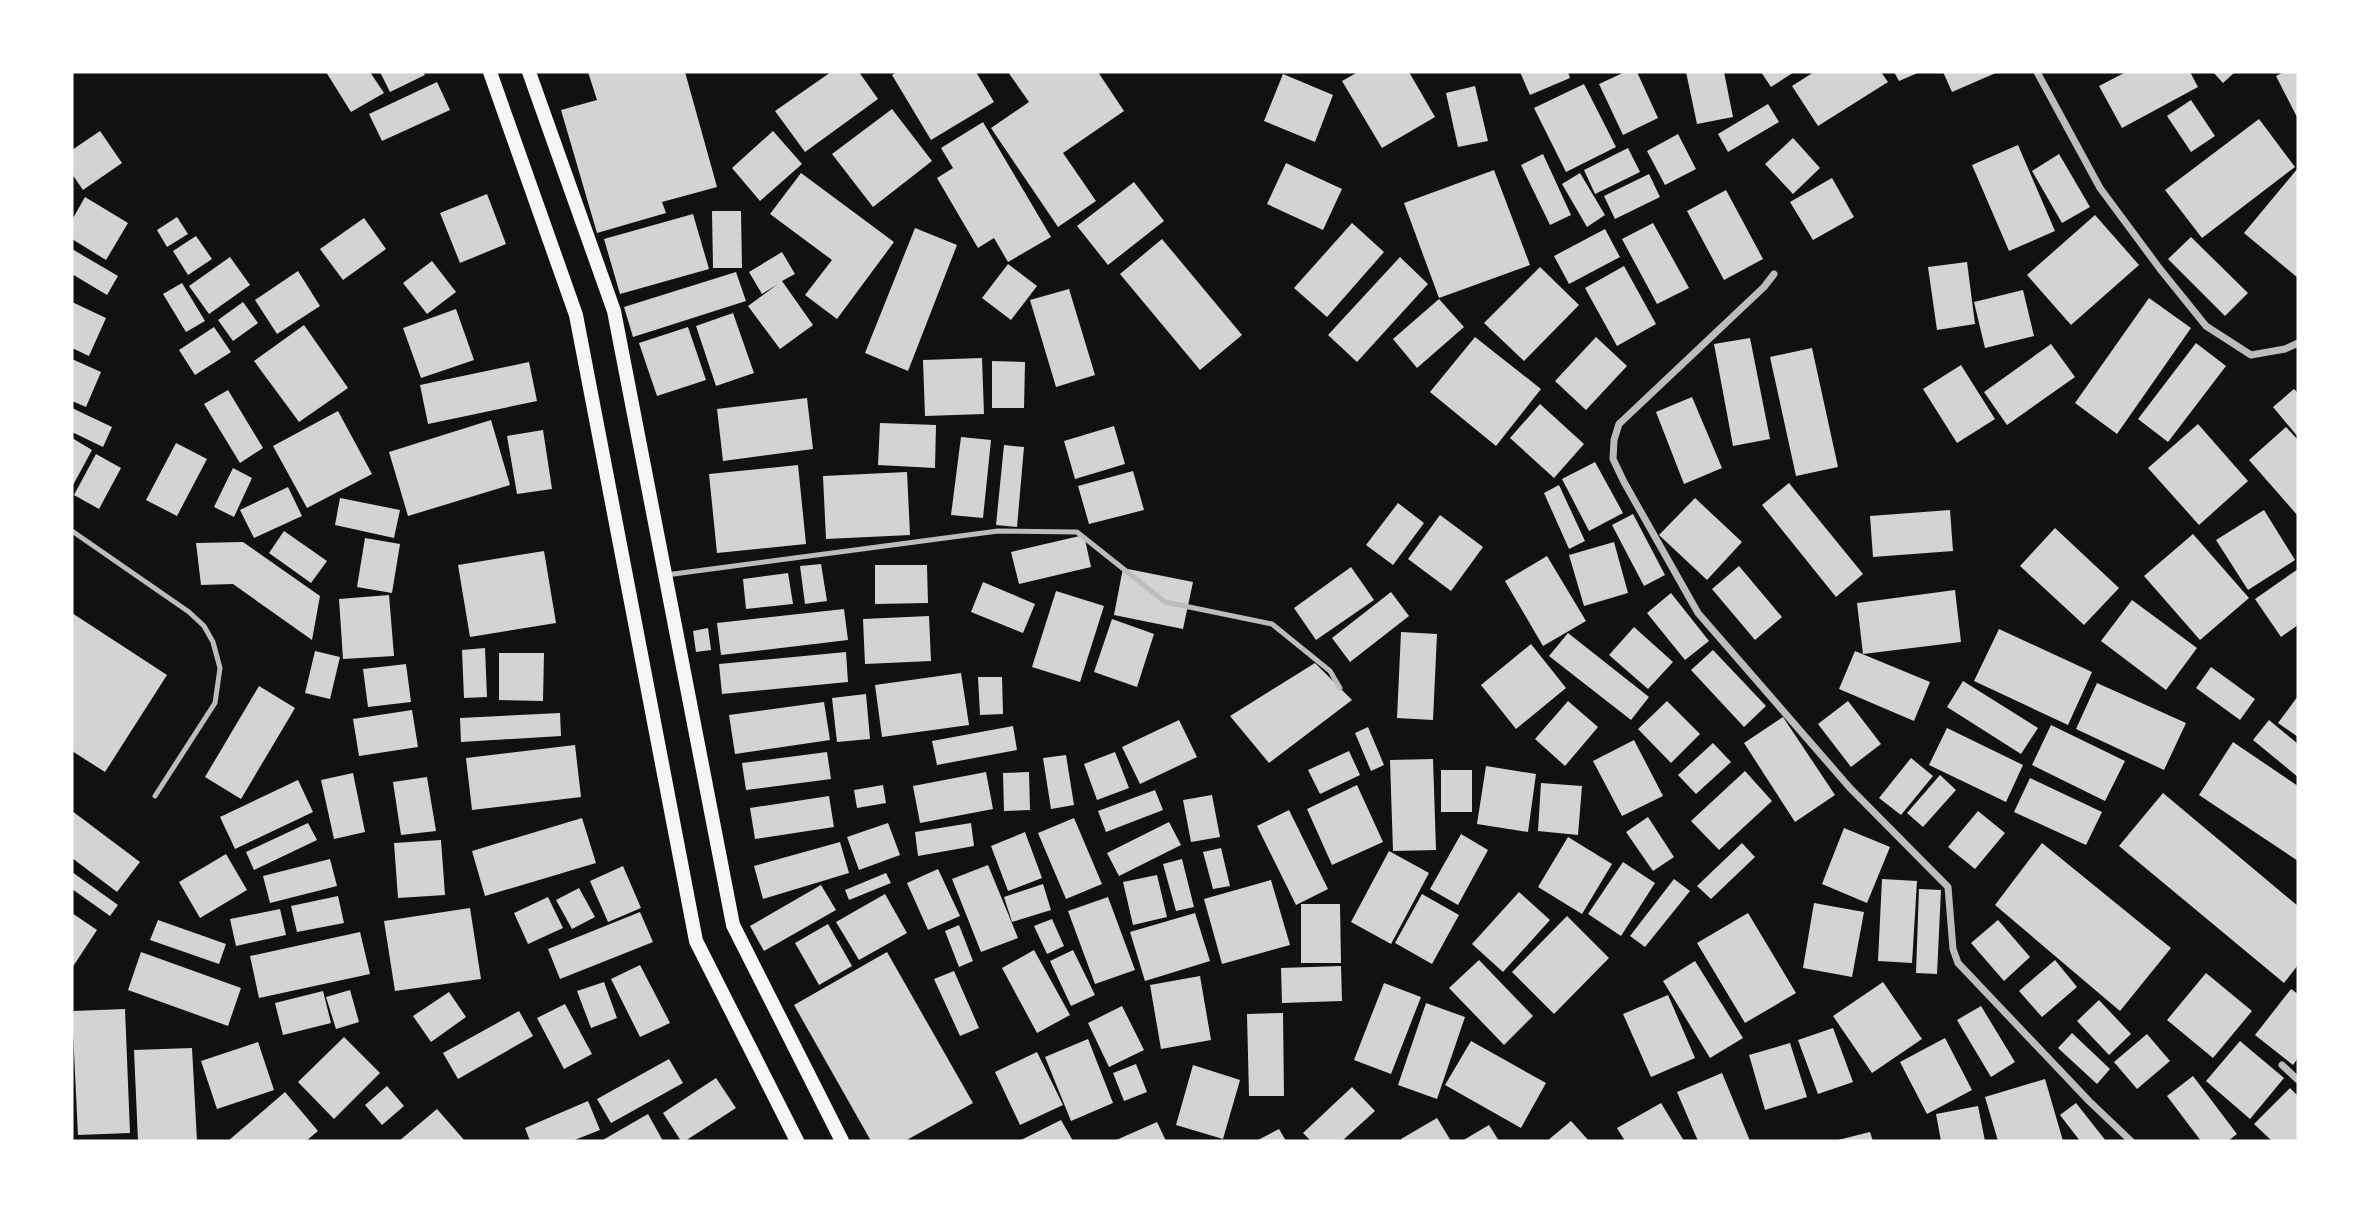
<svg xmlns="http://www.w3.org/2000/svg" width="2370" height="1213" font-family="Karla,sans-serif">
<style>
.building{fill:#d3d3d3}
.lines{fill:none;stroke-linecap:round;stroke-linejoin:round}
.service{stroke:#bcbcbc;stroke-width:5}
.minor{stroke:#bcbcbc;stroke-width:7}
.secondary{stroke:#f5f5f5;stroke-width:14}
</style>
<rect width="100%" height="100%" fill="#111"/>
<g class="building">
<polygon points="326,72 370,72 384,93 351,112"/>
<polygon points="380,72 423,72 425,75 390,92"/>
<polygon points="588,72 685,72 717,187 662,202 666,213 597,233 561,110 597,100"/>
<polygon points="831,72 859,72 878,99 805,152 775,111"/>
<polygon points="897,72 976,72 994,102 931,140 892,75"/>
<polygon points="1008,72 1098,72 1124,111 1063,153 1096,201 1058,227 991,128 1029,102"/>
<polygon points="1358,72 1409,72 1435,117 1382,148 1342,81"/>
<polygon points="1520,72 1568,72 1570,78 1530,95"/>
<polygon points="1625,72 1637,72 1658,118 1623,135 1599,84"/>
<polygon points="1686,72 1724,72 1733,117 1697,124"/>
<polygon points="1761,72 1794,72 1771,87"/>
<polygon points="1814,72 1881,72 1888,82 1818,126 1792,86"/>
<polygon points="1894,72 1920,72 1899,81"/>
<polygon points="1943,72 1998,72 1952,92"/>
<polygon points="2126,72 2190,72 2198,87 2122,128 2099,86"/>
<polygon points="2213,72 2235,72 2223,83"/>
<polygon points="2284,72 2298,72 2298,119 2276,76"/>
<polygon points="1283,74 1333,95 1315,142 1264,121"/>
<polygon points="437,82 450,110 382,141 369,114"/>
<polygon points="1584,84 1616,147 1566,172 1534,108"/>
<polygon points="1475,86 1488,141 1458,147 1446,93"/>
<polygon points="2191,100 2215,136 2191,152 2167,116"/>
<polygon points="1768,104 1779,122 1728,152 1718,134"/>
<polygon points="892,109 932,161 873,207 832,154"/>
<polygon points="2259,119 2295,167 2202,238 2165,190"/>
<polygon points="983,122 1051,237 1008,262 994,238 978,248 937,178 953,168 941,148"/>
<polygon points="100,131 122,163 83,190 72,174 72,150"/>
<polygon points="773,131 802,164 760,201 732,168"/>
<polygon points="1678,134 1696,169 1665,185 1647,151"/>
<polygon points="1793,138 1820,168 1793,194 1765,164"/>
<polygon points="2018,145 2055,231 2009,251 1972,165"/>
<polygon points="1628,148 1640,172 1595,194 1584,170"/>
<polygon points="1543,154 1571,215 1550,225 1521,165"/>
<polygon points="2059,154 2090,207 2062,223 2032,171"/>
<polygon points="1286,163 1342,189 1323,230 1267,204"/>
<polygon points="2298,168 2298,278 2244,233"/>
<polygon points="1494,170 1530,265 1439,298 1404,203"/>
<polygon points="801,173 894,242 837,319 805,295 832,260 770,214"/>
<polygon points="1580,173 1605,215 1587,227 1562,184"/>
<polygon points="1649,174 1660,197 1615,219 1604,196"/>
<polygon points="1832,178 1854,217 1813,240 1790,202"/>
<polygon points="1134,182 1164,221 1108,265 1077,226"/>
<polygon points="1726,190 1763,259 1724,280 1687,211"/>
<polygon points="487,194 506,244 460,263 440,213"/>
<polygon points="85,197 128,223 106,260 72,239 72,220"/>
<polygon points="712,211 741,211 742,268 713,268"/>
<polygon points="693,214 709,269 620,294 604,239"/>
<polygon points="2095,215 2139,265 2071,325 2027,275"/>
<polygon points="177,217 188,234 167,247 157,230"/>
<polygon points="364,218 386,249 343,280 320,249"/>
<polygon points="1352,223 1384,252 1327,317 1294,288"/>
<polygon points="1653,223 1689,288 1657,304 1622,239"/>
<polygon points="915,228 957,245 908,371 865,353"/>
<polygon points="1605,229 1620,257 1569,284 1554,256"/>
<polygon points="196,236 212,259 188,275 173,251"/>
<polygon points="2191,237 2248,293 2225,316 2168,259"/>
<polygon points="1162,239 1242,335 1200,370 1120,274"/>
<polygon points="72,249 118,276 107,295 72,274"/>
<polygon points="782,252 795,274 782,281 813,325 780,349 748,306 778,284 762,294 749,272"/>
<polygon points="230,257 250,285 209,314 189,286"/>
<polygon points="1400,257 1428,284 1357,362 1328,335"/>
<polygon points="432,261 456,292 427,314 403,283"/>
<polygon points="1967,262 1975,324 1937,330 1928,267"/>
<polygon points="1008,264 1037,286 1011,320 982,298"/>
<polygon points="1624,266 1656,324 1617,346 1585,288"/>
<polygon points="1540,267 1579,305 1524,361 1484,323"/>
<polygon points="298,271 320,306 277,334 255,300"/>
<polygon points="736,272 746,301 633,337 624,307"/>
<polygon points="182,283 205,321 186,332 163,294"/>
<polygon points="1069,289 1095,375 1056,387 1030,300"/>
<polygon points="2023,290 2034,336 1985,348 1974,302"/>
<polygon points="2149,298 2191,328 2117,434 2075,403"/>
<polygon points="1439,299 1464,327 1417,368 1393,339"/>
<polygon points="72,302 106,318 89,356 72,348"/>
<polygon points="243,302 258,323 233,341 218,320"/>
<polygon points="456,309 474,360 421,378 403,328"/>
<polygon points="733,313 754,373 716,386 696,326"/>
<polygon points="304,325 348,388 299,422 254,361"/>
<polygon points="214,327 231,352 195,375 179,350"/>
<polygon points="688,327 706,380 657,396 639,343"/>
<polygon points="1475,337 1541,389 1496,446 1430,392"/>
<polygon points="1596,337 1627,366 1586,410 1555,381"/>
<polygon points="1750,338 1770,439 1733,446 1714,344"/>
<polygon points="2196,343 2226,366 2168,442 2138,419"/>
<polygon points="2051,344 2075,377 2007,425 1984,392"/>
<polygon points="1812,348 1838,467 1796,476 1770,357"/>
<polygon points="982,358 984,414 925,416 923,360"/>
<polygon points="72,359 101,372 86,407 72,401"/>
<polygon points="992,361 1025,362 1024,408 992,408"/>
<polygon points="529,362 537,401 428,424 420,385"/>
<polygon points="1961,365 1995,419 1957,443 1923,389"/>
<polygon points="2294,389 2298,393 2298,437 2273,407"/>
<polygon points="228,390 263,448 240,463 204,404"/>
<polygon points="1692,397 1722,468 1684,484 1656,412"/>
<polygon points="807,398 813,449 723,461 717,409"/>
<polygon points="1540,404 1584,444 1554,478 1510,438"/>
<polygon points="72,408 112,427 103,447 72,432"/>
<polygon points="338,411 372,474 307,508 273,446"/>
<polygon points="491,420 510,485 408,516 389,452"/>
<polygon points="880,423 936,425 935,468 878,465"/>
<polygon points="2198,424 2248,481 2199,525 2148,468"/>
<polygon points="1114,426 1125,464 1075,479 1064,441"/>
<polygon points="2286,427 2298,440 2298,516 2249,460"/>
<polygon points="543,430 552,489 517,494 507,436"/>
<polygon points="961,437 991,440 983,518 951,515"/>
<polygon points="72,438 92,450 72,487"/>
<polygon points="176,443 207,459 177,516 146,500"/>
<polygon points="1004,445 1024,447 1017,527 996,525"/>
<polygon points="96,454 121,468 99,509 74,495"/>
<polygon points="1595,462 1623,513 1589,531 1562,479"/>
<polygon points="798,465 806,544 717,553 709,474"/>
<polygon points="233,468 252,478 234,517 214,507"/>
<polygon points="1133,471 1144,510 1089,524 1078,486"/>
<polygon points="907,472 910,535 826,539 823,476"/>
<polygon points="1789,483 1863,574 1836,597 1762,505"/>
<polygon points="1559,485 1585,541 1569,549 1544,493"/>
<polygon points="288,487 302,516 254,538 240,510"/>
<polygon points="340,498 400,510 394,538 335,525"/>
<polygon points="1695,498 1742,542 1707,580 1659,535"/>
<polygon points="1398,503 1424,523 1393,565 1366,545"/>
<polygon points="1950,510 1953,551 1873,557 1870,516"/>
<polygon points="2264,510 2295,560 2248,590 2216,540"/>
<polygon points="1633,514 1665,575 1644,586 1612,525"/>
<polygon points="1440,515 1483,547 1451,591 1408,559"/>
<polygon points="2055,528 2119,588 2084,625 2020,566"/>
<polygon points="284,531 327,561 311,583 269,553"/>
<polygon points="2193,534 2249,598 2200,640 2144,576"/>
<polygon points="1084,535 1091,567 1019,584 1011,552"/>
<polygon points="365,538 400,544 392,593 357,587"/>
<polygon points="243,542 320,596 312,640 233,584 201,585 196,543"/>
<polygon points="1614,542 1628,593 1584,606 1569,555"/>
<polygon points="544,551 556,623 470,637 458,565"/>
<polygon points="1547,556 1586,621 1543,646 1505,581"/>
<polygon points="821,564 827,601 805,604 800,566"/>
<polygon points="875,565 927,565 928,603 875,604"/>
<polygon points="1739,566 1782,617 1755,640 1712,589"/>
<polygon points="1351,567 1374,600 1316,640 1294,608"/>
<polygon points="1123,568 1193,582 1183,629 1114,615"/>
<polygon points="2298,569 2298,625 2281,637 2255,599"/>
<polygon points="788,573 793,604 746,609 743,579"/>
<polygon points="983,582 1035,604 1023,633 971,612"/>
<polygon points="1955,590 1961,642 1863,654 1857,603"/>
<polygon points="1056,591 1104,606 1080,682 1032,667"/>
<polygon points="1391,592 1409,616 1350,662 1332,638"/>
<polygon points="1671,593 1709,641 1685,660 1647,613"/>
<polygon points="389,595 394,656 343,659 339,599"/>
<polygon points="2132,600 2197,648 2166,690 2101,641"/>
<polygon points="844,609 848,640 721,655 717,623"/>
<polygon points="72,613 167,675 105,772 72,751"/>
<polygon points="929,616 931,661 865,664 863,619"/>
<polygon points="1112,619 1154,634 1137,687 1094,672"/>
<polygon points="1634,627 1673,662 1648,689 1609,655"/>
<polygon points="708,628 711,650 696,652 693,631"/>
<polygon points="1999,629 2092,672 2068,725 1974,681"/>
<polygon points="1401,632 1437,634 1433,720 1397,718"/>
<polygon points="1568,633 1649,697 1631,720 1549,656"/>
<polygon points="1531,644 1566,688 1516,729 1481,685"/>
<polygon points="485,648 487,697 464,698 462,650"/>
<polygon points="1713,650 1766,706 1744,727 1691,670"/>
<polygon points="315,651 340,657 330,699 305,693"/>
<polygon points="1855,651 1930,682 1914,721 1839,689"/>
<polygon points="846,652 848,682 722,694 719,664"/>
<polygon points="499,653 544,653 543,701 499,700"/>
<polygon points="1315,663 1352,700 1269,763 1230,716"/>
<polygon points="406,664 411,702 368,707 363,669"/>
<polygon points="2211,667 2255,699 2240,720 2196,688"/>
<polygon points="961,673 969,725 882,737 875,685"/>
<polygon points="978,677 1002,677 1003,714 980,715"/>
<polygon points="1963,681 2038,728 2021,754 1947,707"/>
<polygon points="2097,683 2186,723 2164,770 2076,729"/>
<polygon points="259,686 295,708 241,799 205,777"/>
<polygon points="866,694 870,739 837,742 832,698"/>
<polygon points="2298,696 2298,737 2278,723"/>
<polygon points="1568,701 1598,727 1565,766 1535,739"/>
<polygon points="1667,701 1700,734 1671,763 1638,729"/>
<polygon points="1848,701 1881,744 1851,767 1818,724"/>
<polygon points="824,702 830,740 735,754 729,715"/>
<polygon points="412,710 418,747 359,756 353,719"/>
<polygon points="560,713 561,736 461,742 460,718"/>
<polygon points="1783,717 1835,795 1795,822 1744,743"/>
<polygon points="1179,720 1197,757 1140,784 1122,747"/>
<polygon points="2269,720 2298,744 2298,777 2253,740"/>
<polygon points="2051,725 2125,761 2105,801 2032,765"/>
<polygon points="1013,726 1017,750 937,765 932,741"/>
<polygon points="1368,727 1384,765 1371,771 1355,733"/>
<polygon points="1947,728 2023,765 2006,802 1929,765"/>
<polygon points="1634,740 1663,796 1622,816 1593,761"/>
<polygon points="2233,742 2298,786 2298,861 2199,795"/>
<polygon points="1713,743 1731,762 1696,794 1678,775"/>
<polygon points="575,745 581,797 472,810 466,758"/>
<polygon points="1349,751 1360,775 1320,794 1308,770"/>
<polygon points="827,752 831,779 746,790 742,763"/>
<polygon points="1115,752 1129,788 1097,800 1084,764"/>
<polygon points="1066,755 1074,805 1051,809 1043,758"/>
<polygon points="1911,758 1933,776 1901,815 1879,798"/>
<polygon points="1433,759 1436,850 1393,851 1390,760"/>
<polygon points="1486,766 1536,774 1528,832 1477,824"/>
<rect x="1441" y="770" width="31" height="42"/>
<polygon points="1745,771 1772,801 1719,850 1691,821"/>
<polygon points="986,772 993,809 920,823 913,786"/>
<polygon points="1029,772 1030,810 1004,811 1003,773"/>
<polygon points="353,773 365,832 334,839 321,780"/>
<polygon points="1940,775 1956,790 1923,827 1907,813"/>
<polygon points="427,777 436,831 401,835 393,782"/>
<polygon points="2030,778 2102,812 2086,845 2014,812"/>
<polygon points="298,780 313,812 235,849 220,817"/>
<polygon points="1541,783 1582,786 1578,835 1538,831"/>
<polygon points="883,785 886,803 857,808 854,790"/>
<polygon points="1357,785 1383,842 1332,865 1307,809"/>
<polygon points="1155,790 1163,810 1106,832 1098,811"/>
<polygon points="2163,793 2298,906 2298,965 2284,983 2119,846"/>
<polygon points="1212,795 1220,837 1191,842 1183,800"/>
<polygon points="829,796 834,827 755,839 750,808"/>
<polygon points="1289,810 1328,889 1296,905 1257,826"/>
<polygon points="72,811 140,862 117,892 72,858"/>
<polygon points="1978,811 2005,833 1975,869 1948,847"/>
<polygon points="1648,817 1674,857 1653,871 1626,832"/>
<polygon points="582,818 596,863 485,896 472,851"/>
<polygon points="1074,818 1102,884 1066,899 1038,833"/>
<polygon points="1169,822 1181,845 1119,876 1107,853"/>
<polygon points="308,823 317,840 254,870 246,852"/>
<polygon points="888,823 900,855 859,870 847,837"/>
<polygon points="971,823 974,846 918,856 915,832"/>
<polygon points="1844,828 1890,847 1867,903 1822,884"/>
<polygon points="1025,832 1042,878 1008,891 991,846"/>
<polygon points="1461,834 1488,850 1458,905 1430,889"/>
<polygon points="1568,837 1612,864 1582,914 1538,887"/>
<polygon points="441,840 445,895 398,898 394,843"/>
<polygon points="840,842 849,873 763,899 754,866"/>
<polygon points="1742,843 1755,857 1711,899 1697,886"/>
<polygon points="2042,843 2171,948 2120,1011 1995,905"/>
<polygon points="1221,848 1230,886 1213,889 1203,852"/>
<polygon points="1389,851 1429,873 1391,944 1351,922"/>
<polygon points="226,854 247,890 200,918 179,882"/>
<polygon points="330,859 337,886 270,903 263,876"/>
<polygon points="1182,859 1194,907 1176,911 1163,864"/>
<polygon points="1623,862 1655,883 1621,936 1588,914"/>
<polygon points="988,865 1018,938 981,952 952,879"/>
<polygon points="623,866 641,908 608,922 590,881"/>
<polygon points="938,869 960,916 928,930 907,883"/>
<polygon points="72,872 118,905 110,916 72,889"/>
<polygon points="886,873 891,883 849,900 845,890"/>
<polygon points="1157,875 1167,917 1133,925 1123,882"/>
<polygon points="1674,879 1690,891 1645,947 1630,936"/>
<polygon points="1882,879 1917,881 1912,963 1878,961"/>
<polygon points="1271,880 1290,945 1222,964 1204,899"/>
<polygon points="1043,884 1051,910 1012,922 1004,897"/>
<polygon points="821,885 836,910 764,951 750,926"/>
<polygon points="579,888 595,917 572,929 556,900"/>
<polygon points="1919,889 1941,890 1937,974 1916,973"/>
<polygon points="1519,892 1550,920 1503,972 1472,944"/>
<polygon points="885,894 907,933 859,960 836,922"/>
<polygon points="1422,894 1459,915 1432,964 1395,943"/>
<polygon points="338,896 344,923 297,932 291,906"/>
<polygon points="548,897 563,928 528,944 514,913"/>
<polygon points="1108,897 1135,970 1095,984 1068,911"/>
<polygon points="1814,903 1864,912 1852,977 1803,968"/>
<polygon points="1301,904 1340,904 1341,963 1301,963"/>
<polygon points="470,908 481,979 395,991 384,921"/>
<polygon points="280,909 286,935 236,946 230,919"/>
<polygon points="640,912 653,942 560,979 548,949"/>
<polygon points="72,913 97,930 72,968"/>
<polygon points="1195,913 1210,961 1145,981 1130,932"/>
<polygon points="1748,913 1796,993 1745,1023 1697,943"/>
<polygon points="1567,916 1609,958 1554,1014 1512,972"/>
<polygon points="1052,919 1064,946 1047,954 1034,926"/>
<polygon points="158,920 226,944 219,964 150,940"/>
<polygon points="1998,920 2030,957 2004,981 1971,943"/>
<polygon points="828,924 852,966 819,985 795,943"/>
<polygon points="959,925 973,961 959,967 945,931"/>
<polygon points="360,932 370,974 259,998 250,956"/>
<polygon points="1034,950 1070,1015 1037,1033 1002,968"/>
<polygon points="1073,950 1095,995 1071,1006 1050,961"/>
<polygon points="141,952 241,988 228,1026 128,990"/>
<polygon points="887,952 973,1103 905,1141 871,1141 794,1005"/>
<polygon points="1479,960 1533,1016 1504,1045 1449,988"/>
<polygon points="2055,960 2077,987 2042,1017 2019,991"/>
<polygon points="1695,961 1743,1038 1710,1058 1663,981"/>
<polygon points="640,965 670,1023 640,1037 611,979"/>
<polygon points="1341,966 1342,1001 1282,1003 1281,968"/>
<polygon points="954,971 979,1028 960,1036 934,979"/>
<polygon points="2206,973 2252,1011 2213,1058 2167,1020"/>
<polygon points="1200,976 1211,1040 1161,1049 1150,985"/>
<polygon points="604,982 617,1018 591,1028 577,991"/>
<polygon points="1883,982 1922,1039 1872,1073 1833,1016"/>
<polygon points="1384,983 1421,997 1391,1074 1354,1060"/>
<polygon points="2291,989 2298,994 2298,1058 2293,1065 2255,1035"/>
<polygon points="350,990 359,1022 336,1029 326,997"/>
<polygon points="323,991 331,1023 283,1035 275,1003"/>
<polygon points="449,992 466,1017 431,1042 413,1016"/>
<polygon points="1668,995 1695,1058 1651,1077 1623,1014"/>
<polygon points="2099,1000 2131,1034 2109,1055 2077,1021"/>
<polygon points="1426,1003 1465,1017 1437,1099 1398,1085"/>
<polygon points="565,1004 592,1054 564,1069 537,1018"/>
<polygon points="1122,1006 1144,1050 1109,1067 1088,1023"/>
<polygon points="1981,1006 2015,1062 1991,1077 1957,1020"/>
<polygon points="125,1009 130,1133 78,1135 72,1011"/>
<polygon points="519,1011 533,1036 458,1079 443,1053"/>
<polygon points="1283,1013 1284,1096 1249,1096 1247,1014"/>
<polygon points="1833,1028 1853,1082 1818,1094 1798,1040"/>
<polygon points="2072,1033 2110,1069 2097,1084 2058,1048"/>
<polygon points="2147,1034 2170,1061 2137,1089 2114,1062"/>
<polygon points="344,1037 380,1073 334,1119 298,1082"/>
<polygon points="1945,1038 1972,1090 1927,1114 1900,1062"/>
<polygon points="1088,1039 1113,1103 1071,1121 1045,1057"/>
<polygon points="1471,1041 1546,1083 1521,1128 1445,1085"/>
<polygon points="2240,1041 2284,1078 2250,1119 2206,1081"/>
<polygon points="258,1042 274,1090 217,1109 201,1061"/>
<polygon points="1790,1043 1807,1097 1765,1110 1749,1055"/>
<polygon points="192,1048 197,1141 138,1141 134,1050"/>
<polygon points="1037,1052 1063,1105 1020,1125 995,1072"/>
<polygon points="669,1059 683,1083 611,1123 597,1099"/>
<polygon points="1136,1064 1147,1092 1124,1101 1113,1073"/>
<polygon points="1193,1065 1240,1080 1223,1139 1176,1125"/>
<polygon points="1722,1073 1750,1141 1698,1141 1677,1092"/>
<polygon points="2193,1076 2237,1134 2228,1141 2201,1141 2167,1096"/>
<polygon points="716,1078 736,1108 685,1141 681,1141 663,1113"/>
<polygon points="2045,1079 2063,1141 1998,1141 1985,1097"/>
<polygon points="387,1086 404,1106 382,1125 365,1105"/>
<polygon points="1352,1087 1375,1111 1342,1141 1311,1141 1303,1133"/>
<polygon points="2290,1088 2298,1096 2298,1141 2272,1141 2254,1124"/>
<polygon points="285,1092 318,1131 306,1141 228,1141"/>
<polygon points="588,1101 600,1130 572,1141 530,1141 525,1128"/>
<polygon points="1661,1103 1684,1141 1625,1141 1617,1128"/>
<polygon points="2076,1103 2106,1141 2080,1141 2060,1115"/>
<polygon points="1978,1106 1985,1141 1941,1141 1936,1114"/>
<polygon points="437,1109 465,1141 399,1141"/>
<polygon points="648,1114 663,1141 601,1141"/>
<polygon points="1437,1118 1451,1141 1402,1141 1401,1139"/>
<polygon points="1061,1120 1073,1141 1019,1141"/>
<polygon points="1571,1121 1589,1141 1547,1141"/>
<polygon points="1157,1122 1166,1141 1114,1141"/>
<polygon points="1489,1125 1499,1141 1462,1141"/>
<polygon points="1279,1129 1286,1141 1256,1141"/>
<polygon points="1870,1132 1873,1141 1838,1141 1838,1140"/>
</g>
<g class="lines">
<g class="service">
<polyline points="72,531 189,612 204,626 213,642 220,668 215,703 155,796"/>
<polyline points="666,575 998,531 1077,532 1165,602 1272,624 1330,671 1340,688"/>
</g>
<g class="minor">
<polyline points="2037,72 2100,188 2160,269 2206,326 2251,355 2285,349 2298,343"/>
<polyline points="1774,274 1764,287 1619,424 1614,440 1613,459 1624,482 1698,613 1850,788 1948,887 1953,949 1958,963 2089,1101 2131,1141"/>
<polyline points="2282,1065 2298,1080"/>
</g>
<g class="secondary">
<polyline points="490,72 576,315 696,941 797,1141"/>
<polyline points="529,72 614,311 733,925 842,1141"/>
</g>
</g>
<rect width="2370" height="1213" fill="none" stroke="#ffffff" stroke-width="147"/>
</svg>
